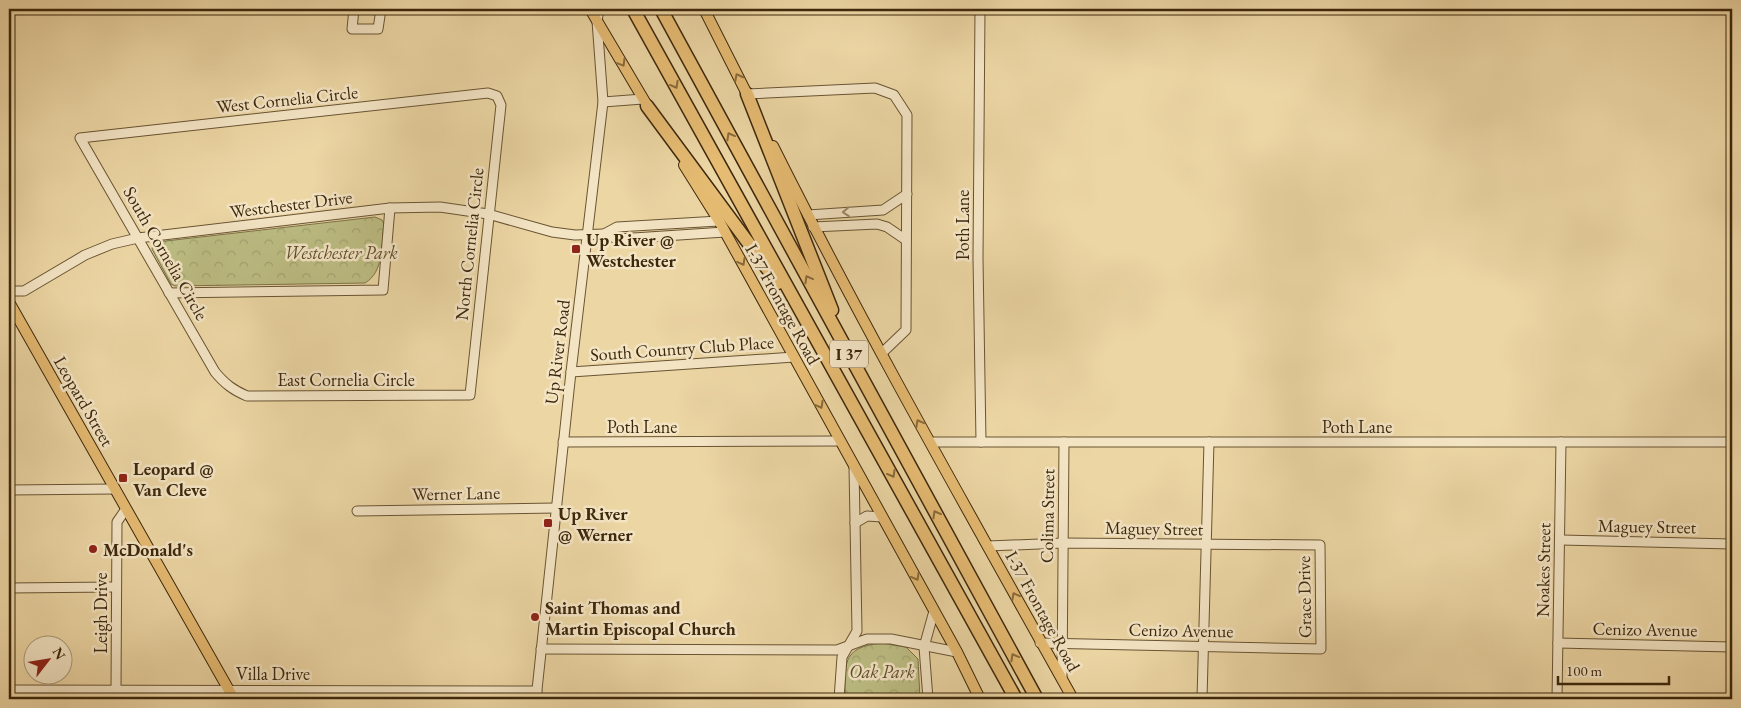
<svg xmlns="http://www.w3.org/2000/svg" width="1741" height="708" font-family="'EB Garamond',serif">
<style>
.park{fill:url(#park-crowns);stroke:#7c7248}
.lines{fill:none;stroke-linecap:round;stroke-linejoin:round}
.minor-casing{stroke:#695433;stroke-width:11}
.major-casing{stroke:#3d280d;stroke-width:12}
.highway-casing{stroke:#3d280d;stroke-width:15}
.minor{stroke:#f3e4c4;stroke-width:9}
.major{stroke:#e6bb72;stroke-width:10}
.highway{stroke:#e6bb72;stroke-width:12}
.oneway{stroke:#896a3a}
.oneway2{stroke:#988668}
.poi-dot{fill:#8f2418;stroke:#f3e4c4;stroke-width:2}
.labels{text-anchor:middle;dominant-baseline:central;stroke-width:5;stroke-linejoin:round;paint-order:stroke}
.shield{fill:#f3e4c4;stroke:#746044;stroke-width:1}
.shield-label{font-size:16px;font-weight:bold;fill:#3d280d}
.street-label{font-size:18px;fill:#3d280d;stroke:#f3e4c4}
.poi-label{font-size:18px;font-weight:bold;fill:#3d280d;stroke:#f3e4c4;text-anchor:start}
.park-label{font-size:18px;font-style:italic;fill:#5d4d2a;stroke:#f3e4c4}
</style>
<defs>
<pattern id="park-crowns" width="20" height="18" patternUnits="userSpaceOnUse" patternTransform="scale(1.25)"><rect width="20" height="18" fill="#bcbd83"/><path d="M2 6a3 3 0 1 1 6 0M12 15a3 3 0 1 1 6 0" fill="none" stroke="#a2a270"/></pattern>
</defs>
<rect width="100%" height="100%" fill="#ecd6a4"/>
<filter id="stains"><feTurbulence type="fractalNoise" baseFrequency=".004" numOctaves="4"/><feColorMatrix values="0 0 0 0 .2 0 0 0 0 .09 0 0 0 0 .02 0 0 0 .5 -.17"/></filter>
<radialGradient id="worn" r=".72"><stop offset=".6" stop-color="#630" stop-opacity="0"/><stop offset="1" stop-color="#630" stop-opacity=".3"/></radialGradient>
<g class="park">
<path d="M375,217l7,3 2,4c-3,21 0,48 -19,59l-190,3 -4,-2 -19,-35 1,-5 4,-2z"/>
<path d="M882,643l24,4 12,12 2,40h-75c0,-35 -4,-52 37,-56z"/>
</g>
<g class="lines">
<defs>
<g id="minor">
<polyline points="354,9 352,29 378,29 381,9"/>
<polyline points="980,9 978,258 981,442"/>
<path d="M488,93l9,3 4,9 -31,290 -223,1c-14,-6 -22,-12 -32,-24l-135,-234z"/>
<polyline points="747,94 875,88 894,95 907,115 906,330 882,353"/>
<polyline points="603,102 643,99"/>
<polyline points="808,215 883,210 907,194"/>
<polyline points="813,227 877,224 887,227 906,240"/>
<polyline points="604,234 617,227 719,221"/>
<polyline points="9,291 24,291 85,255 112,244 138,238 390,208 440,207 488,214 552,232 575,235 604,234 618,239 725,232"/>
<polyline points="169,293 383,290 390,208"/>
<polyline points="571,372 794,357"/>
<polyline points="563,442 840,441"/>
<polyline points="930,442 1732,442"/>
<polyline points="9,490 115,489"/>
<polyline points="357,511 556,508"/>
<polyline points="855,523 867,516 882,517"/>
<polyline points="1561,540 1732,544"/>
<polyline points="988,546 1063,543 1320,545 1321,649 1040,643"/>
<polyline points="9,588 115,587"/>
<polyline points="1558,643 1732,647"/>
<polyline points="541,649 837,650 867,639 891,639 957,652"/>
<polyline points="1062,679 1064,442"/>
<polyline points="116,689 117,522 126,509"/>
<polyline points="9,690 537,691"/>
<polyline points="536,699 571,372 603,102 597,21 599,9"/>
<polyline points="839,699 842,657 857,631 854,467"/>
<polyline points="928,699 924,647 934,611"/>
<polyline points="1202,699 1209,442"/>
<polyline points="1557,699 1561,442"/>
</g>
<g id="major">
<polyline points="590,9 651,112"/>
<polyline points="704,9 750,100"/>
<path d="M773,146c94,188 198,370 300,553"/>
<polyline points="684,165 719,221 957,652 980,699"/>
<polyline points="9,302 234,699"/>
</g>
<g id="highway">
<polyline points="633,9 1016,699"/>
<polyline points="661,9 1037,699"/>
<polyline points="747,94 832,310"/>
<polyline points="647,106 778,283"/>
</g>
</defs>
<use href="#minor" class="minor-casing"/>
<use href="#major" class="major-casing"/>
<use href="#highway" class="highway-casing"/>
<use href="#minor" class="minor"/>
<use href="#major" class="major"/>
<use href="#highway" class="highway"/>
</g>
<defs><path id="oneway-chevron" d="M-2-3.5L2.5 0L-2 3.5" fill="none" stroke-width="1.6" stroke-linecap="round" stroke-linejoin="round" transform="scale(1.25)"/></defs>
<g class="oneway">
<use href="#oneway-chevron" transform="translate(622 63) rotate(59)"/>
<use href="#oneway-chevron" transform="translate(738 77) rotate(-117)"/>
<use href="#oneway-chevron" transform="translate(675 85) rotate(61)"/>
<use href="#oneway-chevron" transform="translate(730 136) rotate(-119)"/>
<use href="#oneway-chevron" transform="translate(742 262) rotate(61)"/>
<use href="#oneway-chevron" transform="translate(808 279) rotate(-119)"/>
<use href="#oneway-chevron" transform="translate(820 405) rotate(61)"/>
<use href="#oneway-chevron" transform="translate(919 423) rotate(-118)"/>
<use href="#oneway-chevron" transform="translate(892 474) rotate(61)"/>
<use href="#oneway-chevron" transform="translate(936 514) rotate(-119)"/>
<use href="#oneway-chevron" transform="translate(916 577) rotate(61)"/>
<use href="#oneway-chevron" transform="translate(1015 596) rotate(-118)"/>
<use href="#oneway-chevron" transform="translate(1014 657) rotate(-119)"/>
</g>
<use class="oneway2" href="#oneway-chevron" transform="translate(846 212) rotate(176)"/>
<g class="poi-dot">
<rect x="571" y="244" width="10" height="10" rx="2.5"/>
<rect x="118" y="473" width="10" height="10" rx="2.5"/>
<rect x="543" y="518" width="10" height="10" rx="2.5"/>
<circle cx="93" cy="549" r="5"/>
<circle cx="535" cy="617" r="5"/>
</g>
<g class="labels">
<rect class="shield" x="830" y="340.5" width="38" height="27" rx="4"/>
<g class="shield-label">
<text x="849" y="354">I 37</text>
</g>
<g class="street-label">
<text transform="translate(287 99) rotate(-6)">West Cornelia Circle</text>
<text transform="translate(291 204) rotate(-7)">Westchester Drive</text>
<text transform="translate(962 225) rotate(-90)">Poth Lane</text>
<text transform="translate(469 244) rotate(-84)">North Cornelia Circle</text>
<text transform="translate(166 253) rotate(60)">South Cornelia Circle</text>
<text transform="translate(783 304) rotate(61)">I-37 Frontage Road</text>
<text transform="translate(682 348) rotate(-4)">South Country Club Place</text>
<text transform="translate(557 352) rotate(-83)">Up River Road</text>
<text x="346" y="379">East Cornelia Circle</text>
<text transform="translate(84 401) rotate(60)">Leopard Street</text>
<text x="642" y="426">Poth Lane</text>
<text x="1357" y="426">Poth Lane</text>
<text transform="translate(456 493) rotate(-1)">Werner Lane</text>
<text transform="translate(1047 516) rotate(-89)">Colima Street</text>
<text transform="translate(1647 526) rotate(1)">Maguey Street</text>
<text transform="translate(1154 528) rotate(1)">Maguey Street</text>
<text transform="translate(1543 570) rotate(-89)">Noakes Street</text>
<text transform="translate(1304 597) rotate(-91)">Grace Drive</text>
<text transform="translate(1043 611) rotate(61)">I-37 Frontage Road</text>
<text transform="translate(100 613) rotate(-90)">Leigh Drive</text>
<text transform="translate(1645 629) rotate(1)">Cenizo Avenue</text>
<text transform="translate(1181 630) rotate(1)">Cenizo Avenue</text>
<text x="273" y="673">Villa Drive</text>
</g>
<g class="poi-label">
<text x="586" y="239">Up River @<tspan x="586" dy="21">Westchester</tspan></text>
<text x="133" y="468">Leopard @<tspan x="133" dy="21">Van Cleve</tspan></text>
<text x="558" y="513">Up River<tspan x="558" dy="21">@ Werner</tspan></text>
<text x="103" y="549">McDonald's</text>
<text x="545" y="607">Saint Thomas and<tspan x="545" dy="21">Martin Episcopal Church</tspan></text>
</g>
<g class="park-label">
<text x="341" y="252">Westchester Park</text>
<text x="882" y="671">Oak Park</text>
</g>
</g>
<rect width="1741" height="708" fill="none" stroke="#ecd6a4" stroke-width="30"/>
<rect x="10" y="10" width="1721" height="688" fill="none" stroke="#3d280d" stroke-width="2.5"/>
<rect x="15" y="15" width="1711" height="678" fill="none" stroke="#3d280d"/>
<g transform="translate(48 660) rotate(59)"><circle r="24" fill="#f3e4c4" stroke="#aa997b"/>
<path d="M0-4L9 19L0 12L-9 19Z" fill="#8f2418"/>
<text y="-8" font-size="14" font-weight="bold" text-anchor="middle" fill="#3d280d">N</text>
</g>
<path d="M1558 676v8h111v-8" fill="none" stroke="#3d280d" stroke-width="2.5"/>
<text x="1566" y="676" font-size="15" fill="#3d280d" stroke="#f3e4c4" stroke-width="4" paint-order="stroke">100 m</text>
<rect width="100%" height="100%" filter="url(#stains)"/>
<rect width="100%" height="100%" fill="url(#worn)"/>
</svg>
